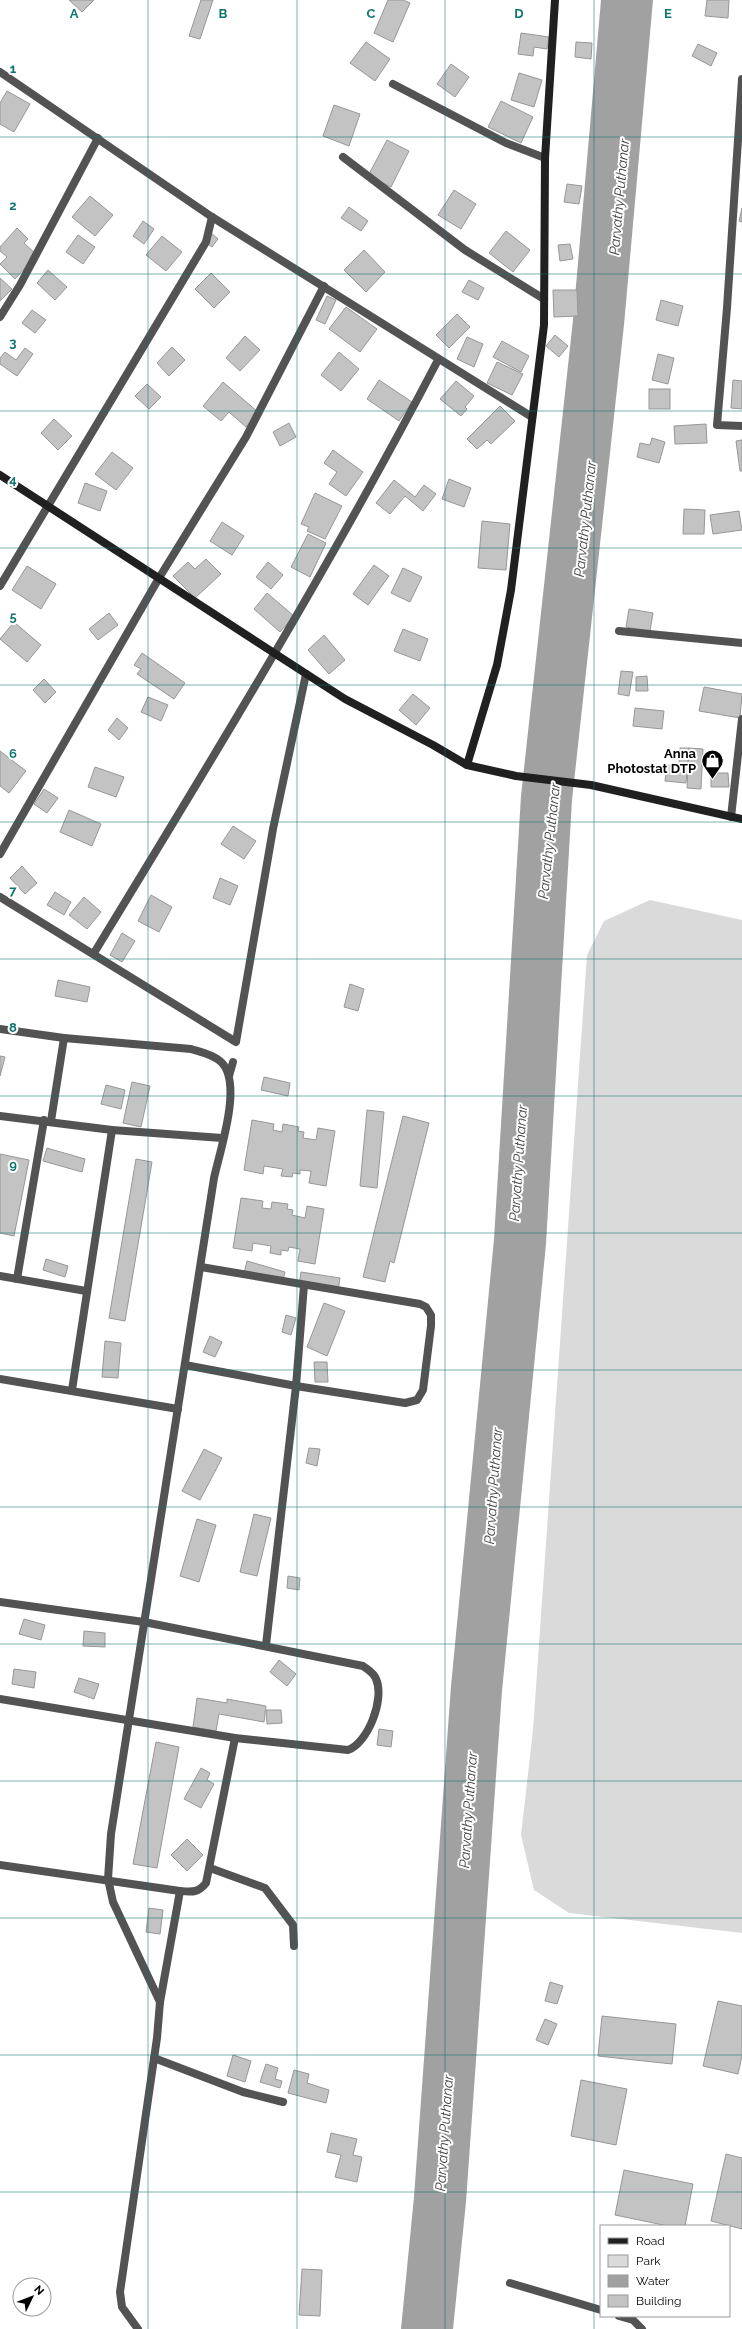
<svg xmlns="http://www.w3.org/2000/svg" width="742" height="2329" font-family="Raleway,sans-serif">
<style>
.green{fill:#dadada}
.water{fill:#a1a1a1}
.building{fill:#c3c3c3;stroke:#979797}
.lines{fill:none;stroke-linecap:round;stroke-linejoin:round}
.street{stroke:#535353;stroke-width:8}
.secondary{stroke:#202020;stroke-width:8}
.grid{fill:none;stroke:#0f766e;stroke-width:1;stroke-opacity:0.55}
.labels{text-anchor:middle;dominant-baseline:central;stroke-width:4;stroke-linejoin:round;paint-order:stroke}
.poi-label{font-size:13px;font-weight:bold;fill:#000;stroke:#fff;text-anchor:end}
.water-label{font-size:14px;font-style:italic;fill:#424242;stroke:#fff}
.grid-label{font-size:13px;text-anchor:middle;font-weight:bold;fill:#0f766e;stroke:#fff;stroke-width:4;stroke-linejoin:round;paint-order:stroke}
</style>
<rect width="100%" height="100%" fill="#fff"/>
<polygon class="green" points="650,900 742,920 742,1933 569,1913 534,1890 521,1835 533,1730 587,955 604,921"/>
<polygon class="water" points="601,0 653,0 624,325 572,800 546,1244 502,1691 466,2202 453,2329 401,2329 414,2197 451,1686 494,1239 521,796 573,320"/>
<g class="building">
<polygon points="69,0 94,0 82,12"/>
<polygon points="201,0 213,0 200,39 189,36"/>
<polygon points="388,0 403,0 410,3 393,42 374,33"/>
<polygon points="707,0 729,0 728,18 705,16"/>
<polygon points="521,33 549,37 547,49 534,47 533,56 518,54"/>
<polygon points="366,42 390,59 375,81 350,63"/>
<polygon points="576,42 592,43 591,59 575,57"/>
<polygon points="698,44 717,53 711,66 692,56"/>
<polygon points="451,64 469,77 455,97 437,84"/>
<polygon points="519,73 542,80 534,107 511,100"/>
<polygon points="7,91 30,104 14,132 0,124 0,103"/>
<polygon points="501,101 533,117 521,143 488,127"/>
<polygon points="334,105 360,114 349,146 323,136"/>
<polygon points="387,140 409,151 391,187 368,176"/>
<polygon points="567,184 582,186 579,204 564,202"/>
<polygon points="454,190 476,204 461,229 438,215"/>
<polygon points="90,196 113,215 95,236 72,217"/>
<polygon points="349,207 368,221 361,231 341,218"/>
<polygon points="742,208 742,222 739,221"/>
<polygon points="143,221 154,229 144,244 133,236"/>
<polygon points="17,228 28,239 24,243 37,255 15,279 0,264 7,257 0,251 0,247"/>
<polygon points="506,231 530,250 513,272 489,253"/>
<polygon points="210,232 218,239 212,247 203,241"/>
<polygon points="78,235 95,247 83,264 66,252"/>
<polygon points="162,236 182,252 166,271 146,255"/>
<polygon points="570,244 573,259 560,261 558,245"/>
<polygon points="364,250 385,272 366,292 344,270"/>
<polygon points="48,270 67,287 55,300 37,283"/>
<polygon points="211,273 230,292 214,308 195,289"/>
<polygon points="0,278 12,289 0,301"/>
<polygon points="469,280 484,288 478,300 462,292"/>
<polygon points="553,290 577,290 578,316 554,317"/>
<polygon points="327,296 336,300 325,324 316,320"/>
<polygon points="661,300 683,306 678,326 656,320"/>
<polygon points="346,307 377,329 360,352 329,329"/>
<polygon points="32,310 46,320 35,333 22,323"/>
<polygon points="457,314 470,327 449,348 436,335"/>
<polygon points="555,335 568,346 559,357 546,346"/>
<polygon points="245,336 260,350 240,371 226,358"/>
<polygon points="467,337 483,344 474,367 457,359"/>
<polygon points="502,341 529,356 521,372 493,357"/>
<polygon points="172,347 185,360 169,376 157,363"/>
<polygon points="25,348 33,354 17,376 0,364 0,358 5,352 16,360"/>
<polygon points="339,352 359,369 341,391 321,375"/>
<polygon points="658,354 674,358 668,384 652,380"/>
<polygon points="497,362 523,374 512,395 487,383"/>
<polygon points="379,380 412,402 399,421 367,399"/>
<polygon points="733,380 742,381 742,409 731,408"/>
<polygon points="456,381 474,396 465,407 467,409 461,416 440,399"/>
<polygon points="223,382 258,412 246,427 229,412 221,421 203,406"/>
<polygon points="147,384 161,397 149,409 135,396"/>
<rect x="649" y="389" width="21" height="20"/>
<polygon points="500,406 515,421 491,444 487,440 477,449 467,439"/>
<polygon points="54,419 72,436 58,450 41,433"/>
<polygon points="289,423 296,437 280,446 273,432"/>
<polygon points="706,424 707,443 675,444 674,426"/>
<polygon points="652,438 665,442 659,463 637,457 640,443 650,445"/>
<polygon points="742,440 742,471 740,471 736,441"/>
<polygon points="333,450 363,472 346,496 329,484 337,472 324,463"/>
<polygon points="112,452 133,468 116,490 95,474"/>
<polygon points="449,479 471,488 464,507 442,499"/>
<polygon points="394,480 415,497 424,485 436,494 423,511 405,496 390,514 376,503"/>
<polygon points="85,483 107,491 100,511 78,503"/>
<polygon points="315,493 342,506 325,539 307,531 309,527 301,524"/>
<polygon points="684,509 705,510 704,534 683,534"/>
<polygon points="739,511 742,530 713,534 710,515"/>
<polygon points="482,521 510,524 506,570 478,568"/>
<polygon points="222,522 244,536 232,555 210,541"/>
<polygon points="308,534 326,543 310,577 291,567"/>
<polygon points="206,559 221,574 195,598 173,576 188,562 195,569"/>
<polygon points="268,562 283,575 271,589 256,577"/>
<polygon points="374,565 389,576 368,605 353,594"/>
<polygon points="27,566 56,584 41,609 12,590"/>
<polygon points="403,568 422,577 410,602 391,593"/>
<polygon points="267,593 294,616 280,632 254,609"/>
<polygon points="629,609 653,613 650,631 626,627"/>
<polygon points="109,613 118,625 98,640 89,629"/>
<polygon points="14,622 41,645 27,662 0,639"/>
<polygon points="403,629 428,639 420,661 394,651"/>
<polygon points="324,635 345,660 329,674 308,650"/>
<polygon points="142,653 185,683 174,699 137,674 141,669 134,665"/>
<polygon points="621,671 633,672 629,696 618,694"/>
<polygon points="647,676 648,691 636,691 636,677"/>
<polygon points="44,679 56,692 45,703 33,690"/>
<polygon points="704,687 742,694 740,718 699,711"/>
<polygon points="413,694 430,708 416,725 399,710"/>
<polygon points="148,697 168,705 161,721 141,712"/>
<polygon points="635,708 664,711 662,729 633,726"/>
<polygon points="117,718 128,728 119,740 108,730"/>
<polygon points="680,748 689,748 686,783 665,781 667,765 679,766"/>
<polygon points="689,748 703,749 701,789 687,788"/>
<polygon points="0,751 26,771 9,793 0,786"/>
<polygon points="95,767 124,777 116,797 88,787"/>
<polygon points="711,773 728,773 729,787 711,787"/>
<polygon points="44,789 58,798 47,813 34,804"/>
<polygon points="69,810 101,824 92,846 60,832"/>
<polygon points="233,826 256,841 244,859 221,844"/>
<polygon points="22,866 37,883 25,894 10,878"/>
<polygon points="220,878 238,886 230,905 213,898"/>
<polygon points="55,892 71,902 64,915 47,905"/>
<polygon points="151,895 172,907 159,932 138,921"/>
<polygon points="84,897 101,912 87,929 69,915"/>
<polygon points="122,933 135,941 122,962 110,955"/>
<polygon points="58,980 90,987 87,1002 55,996"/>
<polygon points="350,984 364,989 358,1011 344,1007"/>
<polygon points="0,1056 5,1057 0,1076"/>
<polygon points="264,1077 290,1083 288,1096 261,1090"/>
<polygon points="132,1082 150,1086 141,1127 123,1123"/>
<polygon points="106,1085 125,1090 121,1109 101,1104"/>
<polygon points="367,1110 384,1112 377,1188 360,1186"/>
<polygon points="403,1116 429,1123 394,1263 390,1261 385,1282 363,1277"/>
<polygon points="252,1120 274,1124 273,1130 282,1132 283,1124 299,1127 298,1131 304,1132 303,1138 316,1140 318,1128 335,1131 326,1186 309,1183 311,1171 300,1170 300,1174 293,1173 292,1177 281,1176 283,1169 264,1166 263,1174 244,1170"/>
<polygon points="47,1148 85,1159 82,1172 43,1161"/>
<polygon points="0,1154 29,1160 14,1236 0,1233"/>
<polygon points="136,1159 152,1162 125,1321 109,1318"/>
<polygon points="241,1198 263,1201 262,1208 271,1209 272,1202 288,1204 287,1209 293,1210 292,1215 305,1218 307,1206 324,1209 315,1264 298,1261 300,1249 289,1247 288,1251 281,1250 281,1255 270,1253 271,1246 253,1243 252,1251 233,1248"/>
<polygon points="46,1259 68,1266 65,1277 43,1270"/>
<polygon points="247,1261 285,1272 282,1284 244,1273"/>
<polygon points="301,1272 340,1278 338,1291 299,1285"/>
<polygon points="324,1303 345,1311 327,1356 307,1347"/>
<polygon points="286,1315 296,1318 291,1335 282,1332"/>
<polygon points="210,1336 222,1342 215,1357 203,1352"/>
<polygon points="105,1341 121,1343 118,1378 102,1377"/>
<polygon points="314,1362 327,1362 328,1382 315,1382"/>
<polygon points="309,1448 320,1449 317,1466 306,1463"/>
<polygon points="204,1449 222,1458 200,1500 182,1491"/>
<polygon points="254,1514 271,1518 257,1576 240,1572"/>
<polygon points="197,1519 216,1525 199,1582 180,1576"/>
<polygon points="288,1576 300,1578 299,1590 287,1588"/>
<polygon points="24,1619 45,1625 41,1640 19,1634"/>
<polygon points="84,1631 105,1633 105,1647 83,1646"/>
<polygon points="279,1660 296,1674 287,1686 270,1672"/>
<polygon points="14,1669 36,1672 34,1688 12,1684"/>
<polygon points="79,1678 99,1684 94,1699 74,1692"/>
<polygon points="197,1698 227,1703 227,1699 266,1706 264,1722 219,1714 216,1731 193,1727"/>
<polygon points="266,1710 281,1710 282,1723 267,1724"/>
<polygon points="379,1729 393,1731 391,1747 377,1745"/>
<polygon points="156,1742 179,1747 157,1868 133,1864"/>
<polygon points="201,1768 210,1773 207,1780 214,1784 201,1808 184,1799"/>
<polygon points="187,1839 203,1855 187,1871 171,1855"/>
<polygon points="149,1908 163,1910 160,1934 146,1932"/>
<polygon points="550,1982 563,1986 557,2004 545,2001"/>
<polygon points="718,2001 742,2006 742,2056 738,2074 703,2066"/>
<polygon points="602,2016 676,2024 672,2064 598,2056"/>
<polygon points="545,2019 557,2024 548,2045 536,2040"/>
<polygon points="233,2055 251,2061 245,2082 227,2076"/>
<polygon points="266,2064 278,2068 275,2079 282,2081 280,2088 260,2082"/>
<polygon points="294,2070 309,2074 307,2083 329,2090 326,2103 288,2093"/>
<polygon points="581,2080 627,2089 616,2145 571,2136"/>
<polygon points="331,2133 357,2139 353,2155 362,2157 357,2182 335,2177 341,2155 327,2152"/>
<polygon points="726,2154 742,2158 742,2229 711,2221"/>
<polygon points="624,2170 693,2184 685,2226 668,2226 615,2215"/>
<polygon points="302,2269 322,2270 320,2316 299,2315"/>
</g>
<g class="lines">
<g class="street">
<polyline points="0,72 212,217 532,417"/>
<polyline points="742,79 727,308 717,425 742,426"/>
<polyline points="393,84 506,143 545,158"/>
<polyline points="343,157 465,250 544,299"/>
<polyline points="0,317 20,285 98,138"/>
<polyline points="0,586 206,242 212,217"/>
<polyline points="619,631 742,643"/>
<polyline points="731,817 742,719"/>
<polyline points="0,854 159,578 246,437 324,286"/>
<polyline points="0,897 236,1042 273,829 306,674"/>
<path d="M94,953c119,-195 238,-390 344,-593"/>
<path d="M0,1029l64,9 127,11c10,3 21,5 29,12 24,20 0,89 -6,117l-103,656 -3,45 5,23 47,100 -3,36 -37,254 2,15 16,22"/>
<polyline points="229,1076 233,1062"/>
<polyline points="0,1116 112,1130 222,1138"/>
<polyline points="51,1121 64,1038"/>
<polyline points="0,1276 86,1291"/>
<polyline points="17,1279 44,1120"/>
<polyline points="185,1365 296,1386 405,1403 417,1400 423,1390 431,1326 431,1315 426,1307 420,1304 201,1267"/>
<polyline points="0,1379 178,1409"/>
<polyline points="72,1390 112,1130"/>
<path d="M0,1602l144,20 219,44c5,4 11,7 13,13 9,20 -8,64 -28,71l-113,-12 -235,-39"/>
<polyline points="266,1645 296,1386 304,1285"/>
<path d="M0,1865l180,26c12,1 18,2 26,-8l29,-145"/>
<polyline points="210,1868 265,1888 293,1925 294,1946"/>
<polyline points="160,2002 180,1891"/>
<polyline points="154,2058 243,2092 283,2102"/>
<polyline points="510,2283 601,2310"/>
<polyline points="619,2316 633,2320 642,2329"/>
</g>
<g class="secondary">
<polyline points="0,475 345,699 433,745 467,765 516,776 591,785 742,819"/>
<polyline points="467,765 497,665 511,590 544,325 545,158 555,0"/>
</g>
</g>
<path class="grid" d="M148,0v2329M297,0v2329M445,0v2329M594,0v2329M0,137h742M0,274h742M0,411h742M0,548h742M0,685h742M0,822h742M0,959h742M0,1096h742M0,1233h742M0,1370h742M0,1507h742M0,1644h742M0,1781h742M0,1918h742M0,2055h742M0,2192h742"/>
<defs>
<symbol id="shop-pin" viewBox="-11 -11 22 30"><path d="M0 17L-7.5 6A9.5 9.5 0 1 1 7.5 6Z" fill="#000" stroke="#fff"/><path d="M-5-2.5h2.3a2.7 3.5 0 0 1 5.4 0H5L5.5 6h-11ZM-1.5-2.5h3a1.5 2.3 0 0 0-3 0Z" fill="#fff"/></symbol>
</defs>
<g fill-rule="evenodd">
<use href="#shop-pin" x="700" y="748" width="25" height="34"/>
</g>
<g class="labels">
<g class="poi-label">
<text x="696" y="753">Anna<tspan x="696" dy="15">Photostat DTP</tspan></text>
</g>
<g class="water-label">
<text transform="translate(619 197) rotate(-85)">Parvathy Puthanar</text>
<text transform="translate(585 519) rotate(-84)">Parvathy Puthanar</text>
<text transform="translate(549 841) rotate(-84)">Parvathy Puthanar</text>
<text transform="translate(518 1163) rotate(-86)">Parvathy Puthanar</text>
<text transform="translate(493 1486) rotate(-86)">Parvathy Puthanar</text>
<text transform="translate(468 1810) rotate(-86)">Parvathy Puthanar</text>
<text transform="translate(444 2133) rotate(-86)">Parvathy Puthanar</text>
</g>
</g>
<g class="grid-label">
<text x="74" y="18">A</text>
<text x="223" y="18">B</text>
<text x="371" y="18">C</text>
<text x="519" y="18">D</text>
<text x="668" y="18">E</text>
<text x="13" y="73">1</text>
<text x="13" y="210">2</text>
<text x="13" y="347">3</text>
<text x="13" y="484">4</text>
<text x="13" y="621">5</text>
<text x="13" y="758">6</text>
<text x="13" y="895">7</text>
<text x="13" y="1032">8</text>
<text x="13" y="1169">9</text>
</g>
<rect x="600" y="2225" width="130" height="92" fill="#ffffff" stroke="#999999"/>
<rect x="608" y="2238" width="20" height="6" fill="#202020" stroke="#999999"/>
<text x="636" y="2245" font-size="12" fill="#000000">Road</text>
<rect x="608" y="2255" width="20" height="12" fill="#dadada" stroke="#999999"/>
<text x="636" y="2265" font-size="12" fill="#000000">Park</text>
<rect x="608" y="2275" width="20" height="12" fill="#a1a1a1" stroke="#999999"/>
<text x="636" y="2285" font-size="12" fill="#000000">Water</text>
<rect x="608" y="2295" width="20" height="12" fill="#c3c3c3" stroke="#999999"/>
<text x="636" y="2305" font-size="12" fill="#000000">Building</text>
<g transform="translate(32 2297) rotate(47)"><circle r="19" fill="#ffffff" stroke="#999999"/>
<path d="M0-3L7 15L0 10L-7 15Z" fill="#000000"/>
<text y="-6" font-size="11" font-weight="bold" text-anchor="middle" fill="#000000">N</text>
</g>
</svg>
